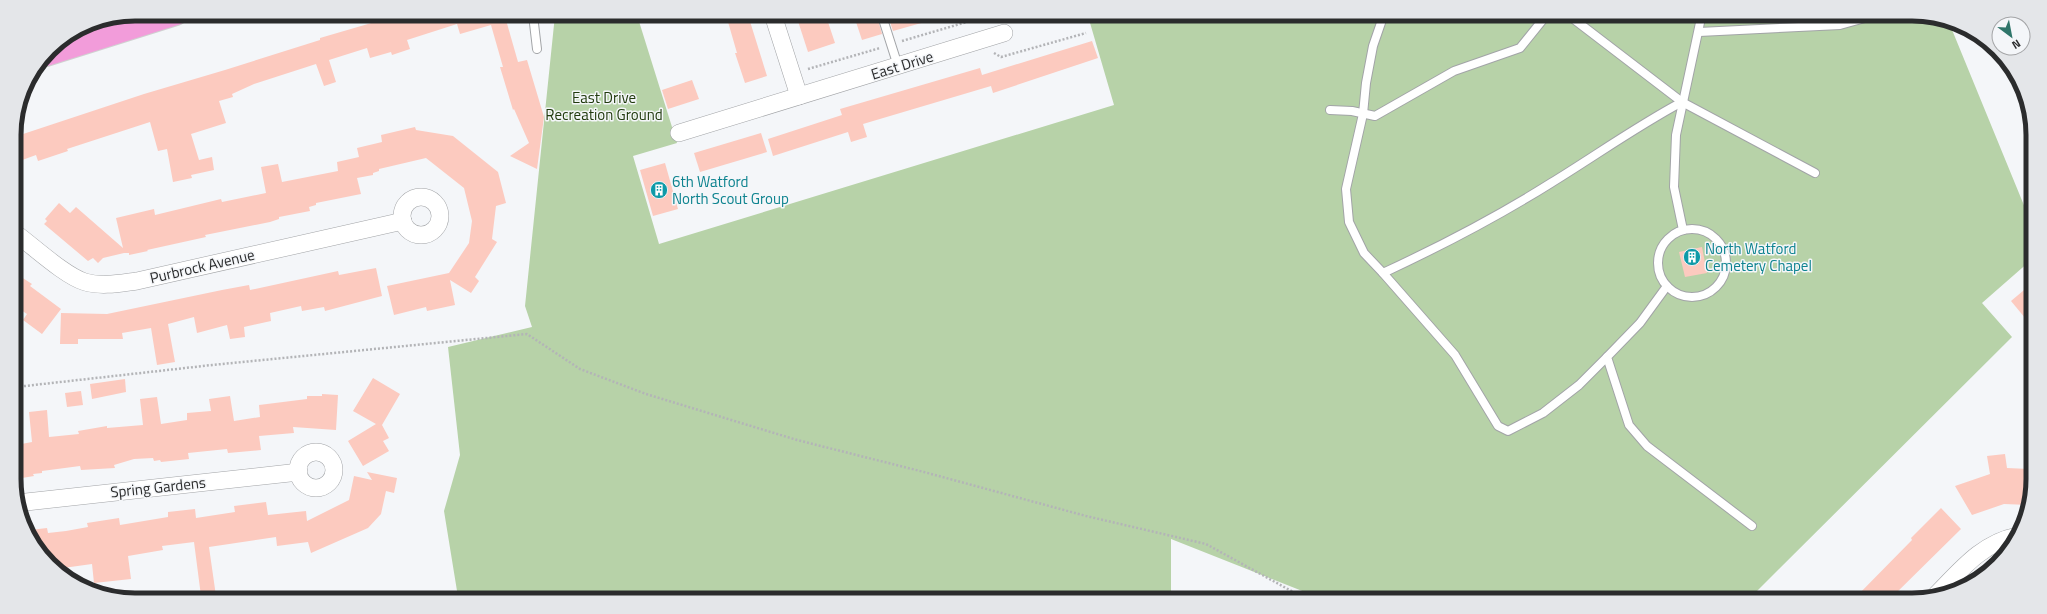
<svg xmlns="http://www.w3.org/2000/svg" width="2047" height="614" font-family="'Titillium Web',sans-serif">
<style>
.green{fill:#b7d2a8}
.building{fill:#fccabf}
.lines{fill:none;stroke-linecap:round;stroke-linejoin:round}
.service-casing{stroke:#a2a4a7;stroke-width:10}
.minor-casing{stroke:#a2a4a7;stroke-width:18}
.trunk-casing{stroke:#d0d1d1;stroke-width:24}
.path{stroke:#b3b4b7;stroke-width:2.5;stroke-dasharray:2 2;stroke-linecap:butt}
.service{stroke:#fff;stroke-width:8}
.minor{stroke:#fff;stroke-width:17}
.trunk{stroke:#f29cda;stroke-width:22}
.labels{text-anchor:middle;dominant-baseline:central;stroke-width:3;stroke-linejoin:round;paint-order:stroke}
.street-label{font-size:15px;fill:#2b2c2d;stroke:#f4f6f9}
.park-label{font-size:15px;fill:#213b0e;stroke:#f4f6f9}
.culture-label{font-size:15px;fill:#0d838f;stroke:#f4f6f9;text-anchor:start}
.rim{fill:none;stroke:#2b2c2d;stroke-width:5}
</style>
<rect width="100%" height="100%" fill="#f4f6f9"/>
<polygon class="green" points="555,15 637,15 677,143 633,156 659,244 1114,105 1088,16 1943,18 1948,20 2030,220 2030,261 1982,303 2012,337 1749,599 1320,598 1171,539 1171,598 458,597 444,511 460,455 448,347 532,327 525,306"/>
<g class="building">
<polygon points="392,15 512,15 513,18 506,20 518,62 527,60 544,117 537,169 510,156 529,143 514,109 513,110 500,67 503,67 491,25 460,34 457,24 407,40 410,49 392,55 391,52 370,58 367,48 329,60 336,82 324,86 316,64 254,84 232,94 233,97 219,101 226,123 191,134 199,160 212,157 214,170 191,175 192,178 173,182 167,149 158,151 150,122 67,149 68,151 38,161 36,155 14,163 14,137 144,94 225,70 320,40 320,38 385,19 384,17"/>
<polygon points="726,15 748,15 767,76 745,83 735,53 737,53"/>
<polygon points="796,15 826,16 835,43 808,52"/>
<polygon points="854,16 877,16 882,34 862,40"/>
<polygon points="888,16 932,16 932,20 893,31"/>
<polygon points="1092,41 1098,58 993,93 991,86 863,124 867,137 851,142 848,132 773,156 768,139 842,115 840,109 980,68 982,75"/>
<polygon points="692,80 699,99 668,109 662,90"/>
<polygon points="415,127 416,130 453,136 498,172 506,203 496,206 492,239 497,242 475,277 479,281 471,293 450,280 455,305 427,311 426,307 394,315 387,286 449,273 469,243 472,221 464,188 426,158 379,169 379,171 373,173 373,175 357,178 361,194 316,203 316,205 309,207 310,211 279,217 279,219 270,222 205,235 206,237 147,250 148,251 129,255 129,253 124,253 103,258 98,263 93,258 88,261 44,224 47,221 45,219 59,203 70,213 76,207 123,248 116,218 154,209 155,215 221,199 222,202 266,193 261,167 278,164 282,182 338,171 337,162 359,157 357,148 382,142 381,135"/>
<polygon points="761,133 767,152 700,172 694,153"/>
<polygon points="665,163 678,209 653,216 640,170"/>
<polygon points="1702,247 1707,273 1685,277 1679,252"/>
<polygon points="376,268 382,296 325,311 324,307 302,311 301,306 270,313 271,321 244,327 245,337 230,339 227,325 197,333 194,317 168,324 175,362 157,365 151,328 122,333 123,339 78,339 78,344 60,344 61,313 107,314 222,290 249,285 250,290 338,271 339,275"/>
<polygon points="15,273 32,284 30,286 61,309 42,334 23,320 27,314 15,306"/>
<polygon points="2030,285 2030,324 2011,301"/>
<polygon points="373,378 400,394 382,425 389,438 383,441 389,451 363,466 348,441 376,424 353,411"/>
<polygon points="125,379 126,392 92,399 90,384"/>
<polygon points="81,391 83,405 67,407 65,393"/>
<polygon points="322,394 338,395 336,430 293,427 294,433 259,436 261,450 228,453 227,449 188,453 189,459 161,462 160,460 154,461 153,458 134,459 114,465 115,468 81,470 80,466 42,471 42,473 33,474 34,476 16,479 16,445 32,442 29,412 47,410 49,437 79,434 78,431 107,426 107,428 143,425 140,399 157,397 161,424 187,420 187,413 211,411 209,399 230,396 234,421 260,417 259,405 307,399 307,396 322,396"/>
<polygon points="2005,454 2007,468 2029,469 2029,505 2004,504 1972,515 1955,486 1990,474 1987,456"/>
<polygon points="367,472 397,478 394,493 386,491 381,514 368,528 311,553 308,542 277,546 276,537 209,547 216,596 201,596 194,542 162,546 163,550 128,556 131,579 94,583 92,564 56,569 44,559 30,530 47,528 48,533 66,531 88,527 87,523 119,518 120,525 168,517 168,512 195,509 196,518 235,512 234,506 266,502 268,515 306,511 307,521 349,500 354,476 372,480"/>
<polygon points="1941,508 1961,529 1889,600 1853,600 1912,540 1911,538"/>
</g>
<g class="lines">
<defs>
<g id="service">
<polyline points="533,15 537,49"/>
<polyline points="882,16 898,66"/>
<polyline points="1383,17 1373,46 1366,83 1363,114 1346,189 1349,222 1364,253 1383,273"/>
<polyline points="1571,17 1682,102 1815,173"/>
<polyline points="1699,32 1840,25 1865,18"/>
<polyline points="1330,110 1352,111 1375,116 1454,71 1520,48 1545,17"/>
<circle cx="1692" cy="263" r="34"/>
<polyline points="1683,230 1674,187 1676,135 1701,18"/>
<polyline points="1667,286 1640,323 1607,357 1629,425 1647,446 1752,526"/>
<path d="M1607,357l-28,28 -36,28 -35,18 -10,-5 -43,-71 -72,-82c58,-27 114,-56 168,-90 44,-27 86,-57 131,-81"/>
</g>
<g id="minor">
<polyline points="773,15 799,96"/>
<polyline points="679,133 1004,33"/>
<circle cx="421" cy="216" r="19"/>
<path d="M15,233c18,13 50,43 70,49 17,5 36,1 52,-1l266,-60"/>
<circle cx="316" cy="470" r="18"/>
<polyline points="17,503 299,472"/>
<path d="M1934,597c25,-25 47,-54 83,-61"/>
</g>
<polyline id="trunk" points="46,55 176,14"/>
</defs>
<use href="#service" class="service-casing"/>
<use href="#minor" class="minor-casing"/>
<use href="#trunk" class="trunk-casing"/>
<g class="path">
<polyline points="902,41 987,16"/>
<polyline points="994,53 1001,57 1086,33"/>
<polyline points="808,69 880,48"/>
<polyline points="16,387 212,365 527,334 580,369 646,394 797,440 924,472 1086,516 1206,544 1295,593 1324,598"/>
</g>
<use href="#service" class="service"/>
<use href="#minor" class="minor"/>
<use href="#trunk" class="trunk"/>
</g>
<defs>
<symbol id="building-disc" viewBox="-11 -11 22 22"><circle r="9.5" fill="#0f9aa8" stroke="#f4f6f9"/><path d="M-4-6H4V6H1V3H-1V6H-4ZM-2.5-4.3h1.7v1.8h-1.7ZM.8-4.3h1.7v1.8H.8ZM-2.5-1h1.7V.8h-1.7ZM.8-1h1.7V.8H.8Z" fill="#fff"/></symbol>
</defs>
<g fill-rule="evenodd">
<use href="#building-disc" x="649" y="180" width="20" height="20"/>
<use href="#building-disc" x="1682" y="247" width="20" height="20"/>
</g>
<g class="labels">
<g class="street-label">
<text transform="translate(902 65) rotate(-17)">East Drive</text>
<text transform="translate(202 266) rotate(-13)">Purbrock Avenue</text>
<text transform="translate(158 487) rotate(-6)">Spring Gardens</text>
</g>
<g class="park-label">
<text x="604" y="97">East Drive<tspan x="604" dy="17">Recreation Ground</tspan></text>
</g>
<g class="culture-label">
<text x="672" y="181">6th Watford<tspan x="672" dy="17">North Scout Group</tspan></text>
<text x="1705" y="248">North Watford<tspan x="1705" dy="17">Cemetery Chapel</tspan></text>
</g>
</g>
<path d="M0 0H2047V614H0ZM135 21H1912A114 114 0 0 1 2026 135V479A114 114 0 0 1 1912 593H135A114 114 0 0 1 21 479V135A114 114 0 0 1 135 21Z" fill="#e4e6e9" fill-rule="evenodd"/>
<path class="rim" d="M135 21H1912A114 114 0 0 1 2026 135V479A114 114 0 0 1 1912 593H135A114 114 0 0 1 21 479V135A114 114 0 0 1 135 21Z"/>
<g transform="translate(2011 36) rotate(148)"><circle r="19" fill="#f4f6f9" stroke="#a4a5a7"/>
<path d="M0-3L7 15L0 10L-7 15Z" fill="#2f756a"/>
<text y="-6" font-size="11" font-weight="bold" text-anchor="middle" fill="#2b2c2d">N</text>
</g>
</svg>
